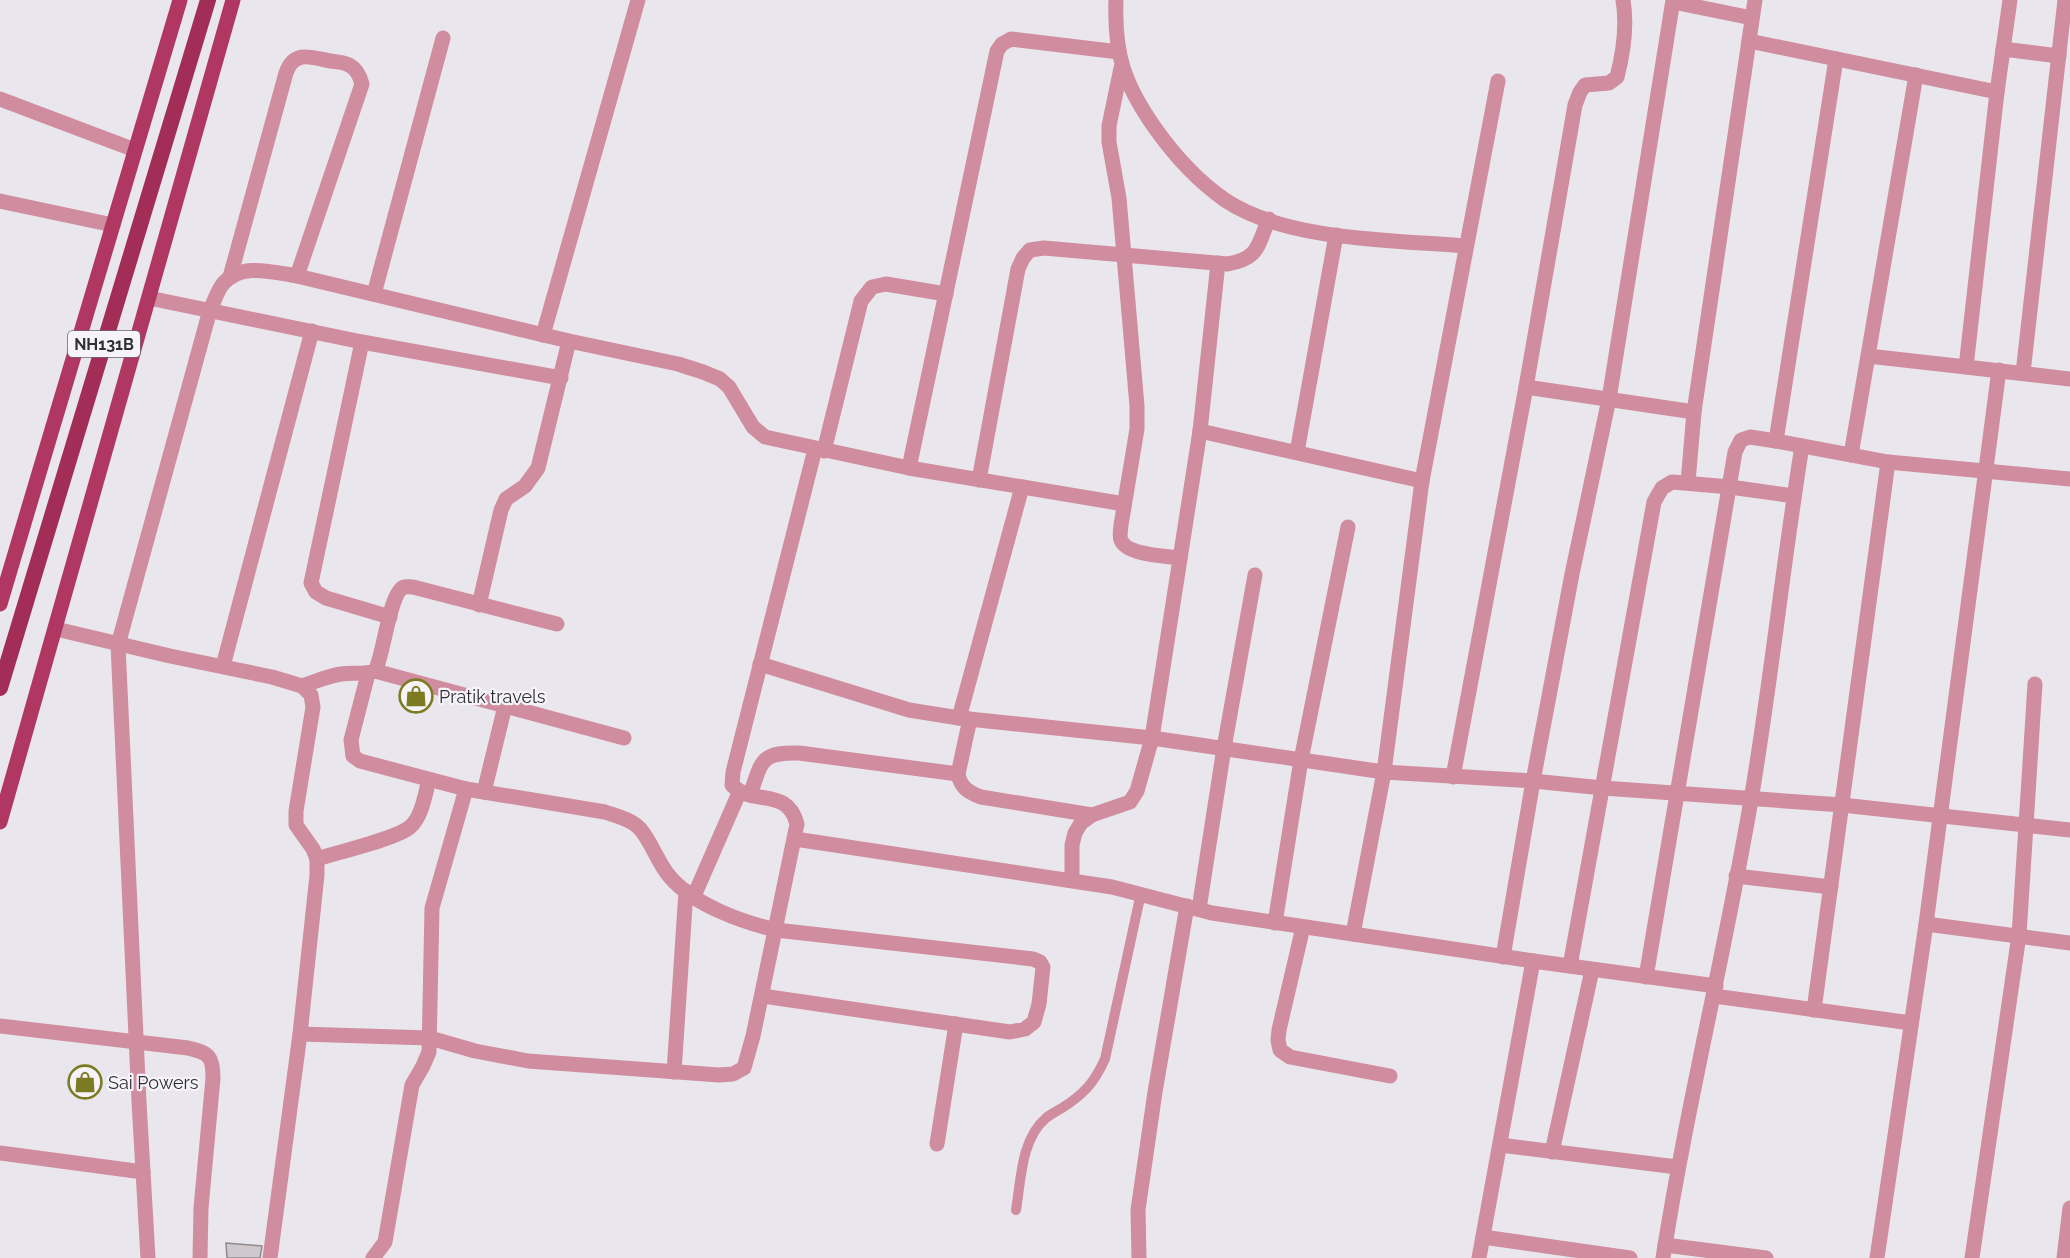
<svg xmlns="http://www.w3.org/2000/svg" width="2070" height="1258" font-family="Raleway,sans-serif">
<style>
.building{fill:#cfc8cc;stroke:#908a8d;stroke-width:1.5}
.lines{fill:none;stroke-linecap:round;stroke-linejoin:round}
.service{stroke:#d08d9f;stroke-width:10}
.minor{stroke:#d08d9f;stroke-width:15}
.primary{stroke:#af3762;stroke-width:15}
.trunk{stroke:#a22e58;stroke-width:16}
.labels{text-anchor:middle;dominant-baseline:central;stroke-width:4.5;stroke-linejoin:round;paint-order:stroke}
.shield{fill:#f6f4fa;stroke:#6b6a6e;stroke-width:1.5}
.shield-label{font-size:16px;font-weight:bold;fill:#302f32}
.poi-label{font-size:18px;fill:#302f32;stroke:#f6f4fa;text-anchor:start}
</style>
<rect width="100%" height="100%" fill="#e9e7ed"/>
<polygon class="building" points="226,1243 262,1246 260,1258 227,1258"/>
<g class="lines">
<path class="service" d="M1016,1210c5,-30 5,-71 30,-92 5,-4 11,-7 16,-10 22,-14 32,-25 43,-49l36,-166"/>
<g class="minor">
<path d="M1116,0c-2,54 8,84 39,128 19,27 43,53 70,72 61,41 169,40 241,46"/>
<polyline points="2010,0 1997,92 1966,367 2070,379"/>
<polyline points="1673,2 1752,18"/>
<polyline points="1749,41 1997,92"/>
<polyline points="2003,49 2059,56"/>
<path d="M1121,68l-12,58v16l10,56 18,208v23l-16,96c0,4 -2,11 0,15 5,15 45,16 59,18"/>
<polyline points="0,99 135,150"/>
<polyline points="0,201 113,225"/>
<path d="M230,277l56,-204c8,-23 25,-16 44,-12 6,1 14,1 19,4 8,4 11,11 13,19l-65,192"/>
<polyline points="374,294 443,38"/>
<polyline points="149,298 362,342 561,378"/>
<polyline points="543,335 638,0"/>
<polyline points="362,342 311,583 316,592 326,598 390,617"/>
<polyline points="1868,356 1966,367"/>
<polyline points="2023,373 2065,0"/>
<polyline points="1526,387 1694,412"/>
<polyline points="1200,431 1422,481"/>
<polyline points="1776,441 1836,59"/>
<polyline points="824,451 861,301 872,287 886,284 946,294"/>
<polyline points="1297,452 1336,235"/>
<polyline points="1851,455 1916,75"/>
<polyline points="909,468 997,51 1002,44 1011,39 1119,52"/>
<path d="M979,480l39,-211 5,-11 7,-8 14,-2 183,16c32,-5 30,-18 42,-45"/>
<polyline points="1688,482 1694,412 1755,0"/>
<polyline points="479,605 501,510 506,499 525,486 538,468 569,341"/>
<polyline points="56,629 170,656 272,677 302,686 311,695 313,707 296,811 296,825 313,849 317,859 317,875 300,1034 270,1258"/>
<polyline points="760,664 909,710 959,718 1152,738 1384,772 1533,781 1603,788 1842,805 2070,830"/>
<polyline points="223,666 312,331"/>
<polyline points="375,671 624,738"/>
<path d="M368,674l-17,66 2,16 7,5 106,28 139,23c12,4 28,8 36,18 12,15 17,33 29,47 24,28 72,45 106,53l257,29 7,3 3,5 -4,37 -5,18 -9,7 -15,3 -248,-36"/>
<path d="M302,686c13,-4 25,-10 39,-12 12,-2 23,1 34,-3 9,-16 14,-78 29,-84 2,-1 6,0 9,0l144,37"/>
<polyline points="959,718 1022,487"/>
<path d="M970,719l-12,55c3,14 10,18 23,23l111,18"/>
<path d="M1453,777l73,-390 49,-282 5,-13 5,-7 24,-2 8,-6c6,-23 10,-53 6,-77"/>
<polyline points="484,792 505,706"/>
<path d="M750,795c12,-34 10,-43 49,-42l159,21"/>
<polyline points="795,839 1112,887 1212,913 1533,961 1716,986"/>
<path d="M317,859c21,-7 79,-20 93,-32 12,-10 15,-33 19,-47"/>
<polyline points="1736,876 1831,887"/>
<polyline points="1072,880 1072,845 1075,833 1081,823 1092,815 1130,802 1137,791 1152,738 1200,431 1218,263"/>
<polyline points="694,896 739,793"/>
<polyline points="1199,909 1224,748 1255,575"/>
<polyline points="1275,923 1301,760 1348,527"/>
<polyline points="1926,924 2070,943"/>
<polyline points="1303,927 1279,1030 1278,1040 1280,1050 1290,1057 1390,1076"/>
<polyline points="1353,934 1384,772 1422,481 1498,81"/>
<polyline points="1503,957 1533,781 1572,574 1609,399 1673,0"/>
<polyline points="1570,966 1654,502 1662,488 1672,482 1730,487 1794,496"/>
<polyline points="1646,977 1735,452 1741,440 1750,437 1776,441 1888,462 2070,479"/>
<polyline points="1714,996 1911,1023"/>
<polyline points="1814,1010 1888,462"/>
<path d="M0,1026l188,22c21,5 25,8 25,30l-12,130 -1,50"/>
<path d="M300,1034l130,4 45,13 53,10 191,14 14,-1 11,-6 9,-32 44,-212c-10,-38 -44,-17 -65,-39l1,-13 82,-323"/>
<polyline points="674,1072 686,891"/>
<polyline points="937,1144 956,1024"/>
<polyline points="1500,1145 1677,1167"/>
<polyline points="1552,1152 1592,970"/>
<polyline points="0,1153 143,1172"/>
<polyline points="1483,1237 1630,1258"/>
<polyline points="1665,1245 1766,1258"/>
<path d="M148,1258l-9,-156 -21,-457 92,-335c4,-8 7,-18 12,-25 18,-23 50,-13 75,-9l272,65 109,23 25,8 17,7 9,8 24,40 12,10 144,31 215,36"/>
<polyline points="373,1258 385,1242 412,1085 423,1066 429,1052 432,908 466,789"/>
<polyline points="1139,1258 1138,1210 1155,1092 1187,906"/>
<polyline points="1479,1258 1533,961"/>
<path d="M1663,1258c24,-154 62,-305 88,-458 20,-118 32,-237 51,-354"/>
<polyline points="1877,1258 1926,924 1999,370"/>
<polyline points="1972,1258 2019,935 2035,684"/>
<polyline points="2064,1258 2070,1208"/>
</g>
<g class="primary">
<polyline points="0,604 180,0"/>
<polyline points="0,822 233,0"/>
</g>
<polyline class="trunk" points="0,688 208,0"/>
</g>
<defs>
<symbol id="shop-ring" viewBox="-11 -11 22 22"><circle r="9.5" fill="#f6f4fa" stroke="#7d7b21" stroke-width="1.5"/><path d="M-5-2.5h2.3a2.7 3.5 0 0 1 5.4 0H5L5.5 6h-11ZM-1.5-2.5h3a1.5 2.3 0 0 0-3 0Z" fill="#7d7b21"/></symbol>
</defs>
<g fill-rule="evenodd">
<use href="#shop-ring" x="397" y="677" width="38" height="38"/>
<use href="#shop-ring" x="66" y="1063" width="38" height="38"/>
</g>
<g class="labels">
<rect class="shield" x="68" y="331" width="72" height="26" rx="4.5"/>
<g class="shield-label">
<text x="104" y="344">NH131B</text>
</g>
<g class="poi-label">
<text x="439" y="696">Pratik travels</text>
<text x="108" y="1082">Sai Powers</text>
</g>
</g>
</svg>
